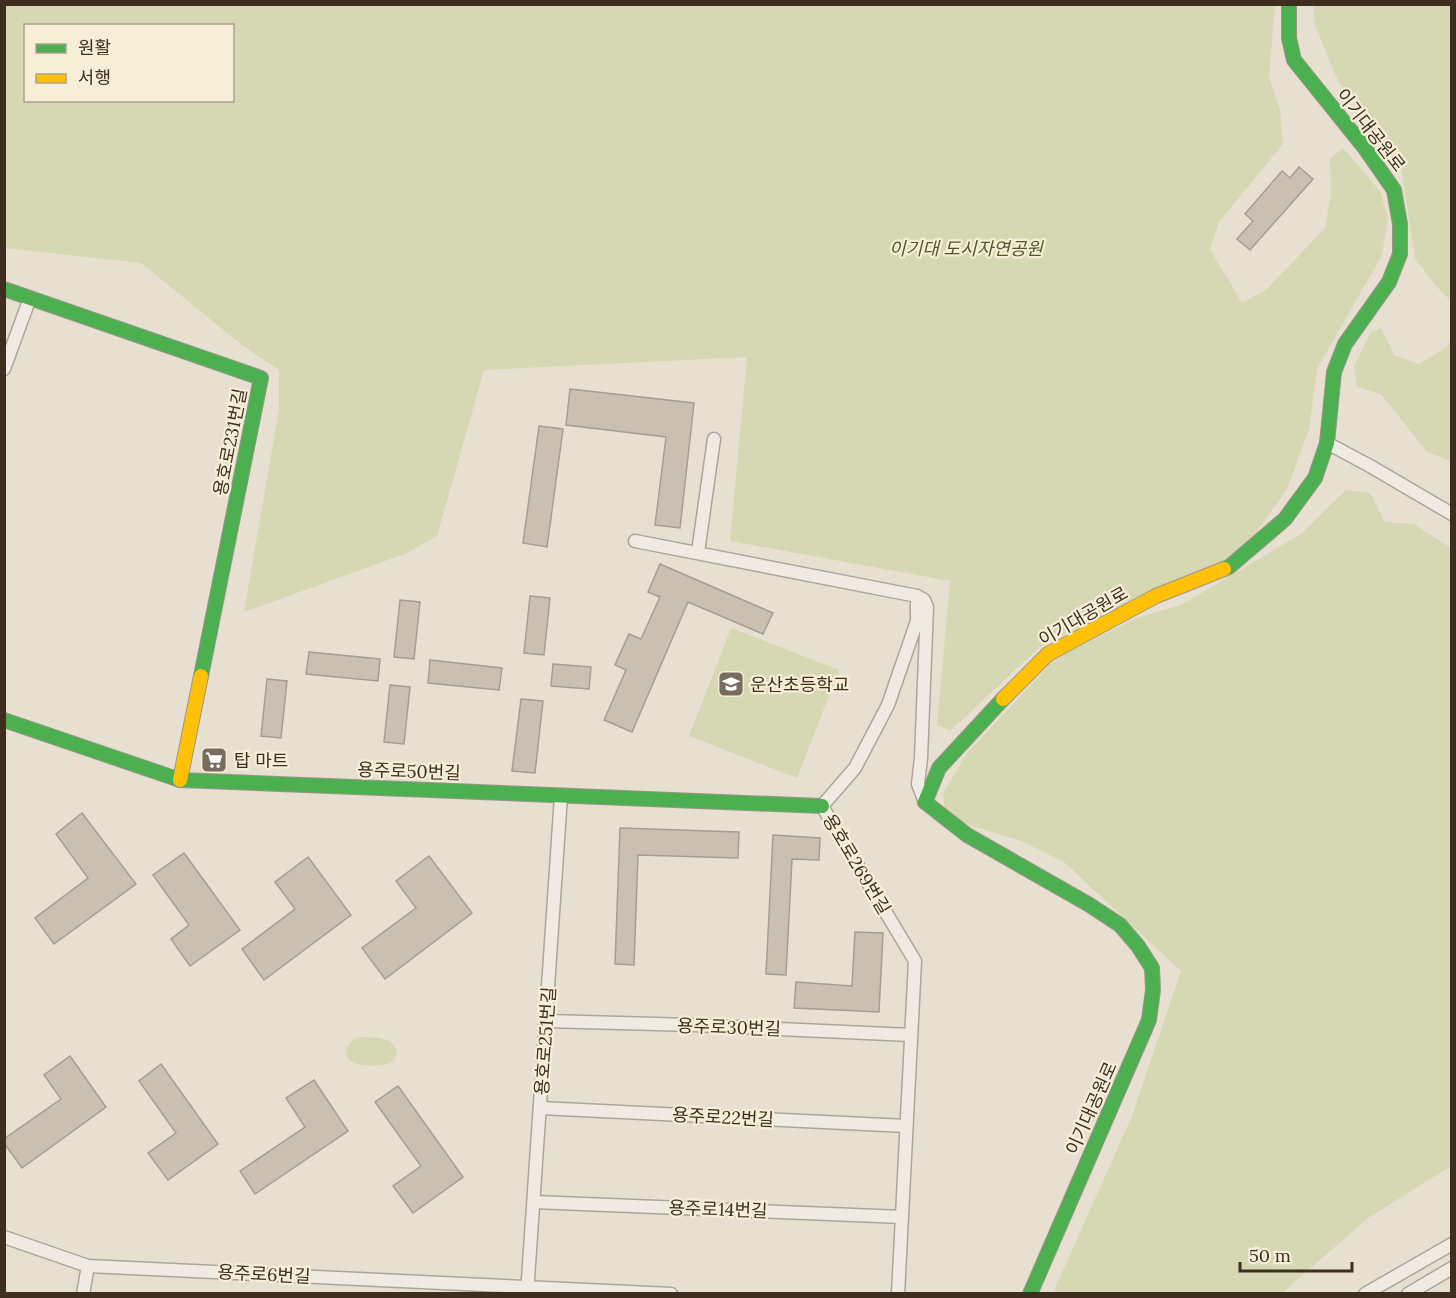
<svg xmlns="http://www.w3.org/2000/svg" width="1456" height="1298" font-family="Lora,'Noto Sans KR',serif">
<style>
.green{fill:#d6d7b3;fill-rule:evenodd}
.building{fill:#cbbfb2;stroke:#a89c90;stroke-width:1.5}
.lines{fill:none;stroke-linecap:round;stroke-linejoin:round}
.street-casing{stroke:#ada599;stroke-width:15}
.fast-casing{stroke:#9c958a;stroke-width:16}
.slow-casing{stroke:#9c958a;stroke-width:16}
.street{stroke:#efebe3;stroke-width:12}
.fast{stroke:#4caf50;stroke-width:14}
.slow{stroke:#ffc107;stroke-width:14}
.labels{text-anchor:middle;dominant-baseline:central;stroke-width:4.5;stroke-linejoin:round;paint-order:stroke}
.street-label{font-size:18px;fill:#3d2e20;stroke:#f7eed8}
.park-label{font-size:18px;font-style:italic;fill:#4d5a26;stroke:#f7eed8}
.poi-label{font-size:18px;fill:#3d2e20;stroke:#f7eed8;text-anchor:start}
</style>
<rect width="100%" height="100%" fill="#e7e0d1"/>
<g class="green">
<path d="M5,4l1270,1 -6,72 11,33 3,34 -64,78 -9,27 32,54 25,-14 58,-61 6,-34 -1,-35 13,-11 37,43 8,26 -6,38 -65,114 -8,60 -22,60 -34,48 -29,25 -108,48 -75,36 -91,85 -13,-6 13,-144 -220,-40 17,-184 -263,13 -47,166 -30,17 -163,59 35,-203v-39l-37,-25 -101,-82 -136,-15zM26,26h206v74h-206z"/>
<polygon points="1313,5 1451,5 1451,301 1436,286 1415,258 1401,167 1338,81 1315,25"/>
<polygon points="1381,328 1394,355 1419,364 1447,347 1451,339 1451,461 1427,452 1381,394 1357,387 1354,366 1371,332"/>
<polygon points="1346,490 1370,493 1385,522 1414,524 1451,548 1451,1166 1368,1218 1282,1293 1053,1293 1132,1116 1181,971 1064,862 1021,841 946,818 943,793 968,752 1057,657 1137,618 1181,605 1301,534"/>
<polygon points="731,628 839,670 797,778 689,736"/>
<path d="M359,1037c15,1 32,-2 38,14l-3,10c-7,6 -34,6 -42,1 -12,-8 -3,-22 7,-25z"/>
</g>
<g class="building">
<polygon points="1299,167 1313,179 1250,250 1237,239 1253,221 1245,214 1282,171 1290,178"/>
<polygon points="570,389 694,403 680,528 655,525 666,437 566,425"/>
<polygon points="539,426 563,429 547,547 523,543"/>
<polygon points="660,564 773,613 763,634 688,602 632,732 604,720 626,670 615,665 629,634 641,639 660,597 648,592"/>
<polygon points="530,596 550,598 544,655 524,653"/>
<polygon points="400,600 420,602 414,659 394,657"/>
<polygon points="309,652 380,659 378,681 306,674"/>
<polygon points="430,660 502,668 499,690 428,683"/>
<polygon points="553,664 591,667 589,689 551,686"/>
<polygon points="267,679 287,681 281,738 261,736"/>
<polygon points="390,685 410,687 404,744 384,742"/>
<polygon points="521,699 543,701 535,773 512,771"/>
<polygon points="82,813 136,884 54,944 35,918 88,878 56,834"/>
<polygon points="620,828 739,832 738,858 638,855 634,965 615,964"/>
<polygon points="773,835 820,838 819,860 792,859 786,975 766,974"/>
<polygon points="184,853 240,930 190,966 171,939 189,925 153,875"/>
<polygon points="429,856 472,913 385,979 362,948 416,908 396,881"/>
<polygon points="308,857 351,915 264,980 242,949 295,909 275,882"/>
<polygon points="855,932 883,933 879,1012 794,1008 796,982 852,986"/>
<polygon points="70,1056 106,1107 22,1168 4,1143 4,1139 61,1099 44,1075"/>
<polygon points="161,1064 218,1144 168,1180 148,1153 176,1133 139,1081"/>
<polygon points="314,1080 348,1131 255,1194 240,1171 305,1127 286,1098"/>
<polygon points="398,1086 463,1177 413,1213 393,1186 421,1166 375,1102"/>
</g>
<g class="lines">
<defs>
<g id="street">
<polyline points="4,369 30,298"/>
<polyline points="1327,443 1370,466 1452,514"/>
<polyline points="635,541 917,596 917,621 888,705 855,768 822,806 915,961 898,1294"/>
<polyline points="698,552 714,439"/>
<polyline points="917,596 924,600 927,607 921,758 918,784 925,802"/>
<polyline points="546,1021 693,1025 911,1035"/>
<polyline points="540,1108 906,1126"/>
<polyline points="534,1202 902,1217"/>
<polyline points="4,1237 88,1266 671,1294"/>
<polyline points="83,1294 88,1266"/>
<polyline points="527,1294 561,796"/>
<polyline points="1365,1294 1452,1244"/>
<polyline points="1408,1294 1452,1268"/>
</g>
<g id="fast">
<polyline points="4,289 261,378 201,676"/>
<polyline points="1224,569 1229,567 1285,519 1315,478 1327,443 1334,372 1345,344 1389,282 1400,254 1400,224 1394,190 1364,147 1294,60 1289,38 1289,4"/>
<polyline points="1003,699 939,768 925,802 967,835 1088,904 1120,925 1138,946 1152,968 1153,990 1149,1020 1030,1294"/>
<polyline points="4,720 180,780 822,806"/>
</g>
<g id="slow">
<polyline points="1003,699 1048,654 1156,596 1224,569"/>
<polyline points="180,780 201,676"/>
</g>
</defs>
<use href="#street" class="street-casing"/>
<use href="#fast" class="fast-casing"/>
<use href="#slow" class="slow-casing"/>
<use href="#street" class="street"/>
<use href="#fast" class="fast"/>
<use href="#slow" class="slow"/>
</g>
<defs>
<symbol id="school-square" viewBox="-11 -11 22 22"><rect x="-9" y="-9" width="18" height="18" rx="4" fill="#786c5e" stroke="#f7eed8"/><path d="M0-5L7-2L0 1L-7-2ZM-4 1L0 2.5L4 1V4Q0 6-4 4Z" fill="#fff"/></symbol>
<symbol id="supermarket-square" viewBox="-11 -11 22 22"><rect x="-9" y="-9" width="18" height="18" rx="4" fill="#786c5e" stroke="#f7eed8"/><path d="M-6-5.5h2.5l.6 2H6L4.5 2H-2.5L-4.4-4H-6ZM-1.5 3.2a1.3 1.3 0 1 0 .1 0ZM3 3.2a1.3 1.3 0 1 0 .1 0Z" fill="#fff"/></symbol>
</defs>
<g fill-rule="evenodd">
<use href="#school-square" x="716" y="669" width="30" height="30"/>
<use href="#supermarket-square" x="199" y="745" width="30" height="30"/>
</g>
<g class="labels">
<g class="street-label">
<text transform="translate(1371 130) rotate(52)">이기대공원로</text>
<text transform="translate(230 442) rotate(-79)">용호로231번길</text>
<text transform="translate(1083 616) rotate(-30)">이기대공원로</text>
<text transform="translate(409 771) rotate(2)">용주로50번길</text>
<text transform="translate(857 864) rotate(59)">용호로269번길</text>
<text transform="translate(729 1027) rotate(2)">용주로30번길</text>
<text transform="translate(545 1041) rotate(-86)">용호로251번길</text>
<text transform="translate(1091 1108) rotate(-66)">이기대공원로</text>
<text transform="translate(723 1117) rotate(3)">용주로22번길</text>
<text transform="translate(718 1209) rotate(2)">용주로14번길</text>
<text transform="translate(264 1274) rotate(3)">용주로6번길</text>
</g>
<g class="park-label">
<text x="966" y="248">이기대 도시자연공원</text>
</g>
<g class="poi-label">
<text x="750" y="684">운산초등학교</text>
<text x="234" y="760">탑 마트</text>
</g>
</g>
<rect width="1456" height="1298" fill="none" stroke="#3d2e20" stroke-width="12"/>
<rect x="24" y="24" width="210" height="78" fill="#f7eed8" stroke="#ada18e" stroke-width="1.5"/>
<rect x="36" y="44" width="30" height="9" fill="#4caf50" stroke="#ada18e" stroke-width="1.5"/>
<text x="78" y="54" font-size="18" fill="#3d2e20">원활</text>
<rect x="36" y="74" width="30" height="9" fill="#ffc107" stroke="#ada18e" stroke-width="1.5"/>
<text x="78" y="84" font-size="18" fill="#3d2e20">서행</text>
<path d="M1240 1262v9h112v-9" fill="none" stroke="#3d2e20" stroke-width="3"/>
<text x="1249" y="1262" font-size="18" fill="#3d2e20" stroke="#f7eed8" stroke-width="4.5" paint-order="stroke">50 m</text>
</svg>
